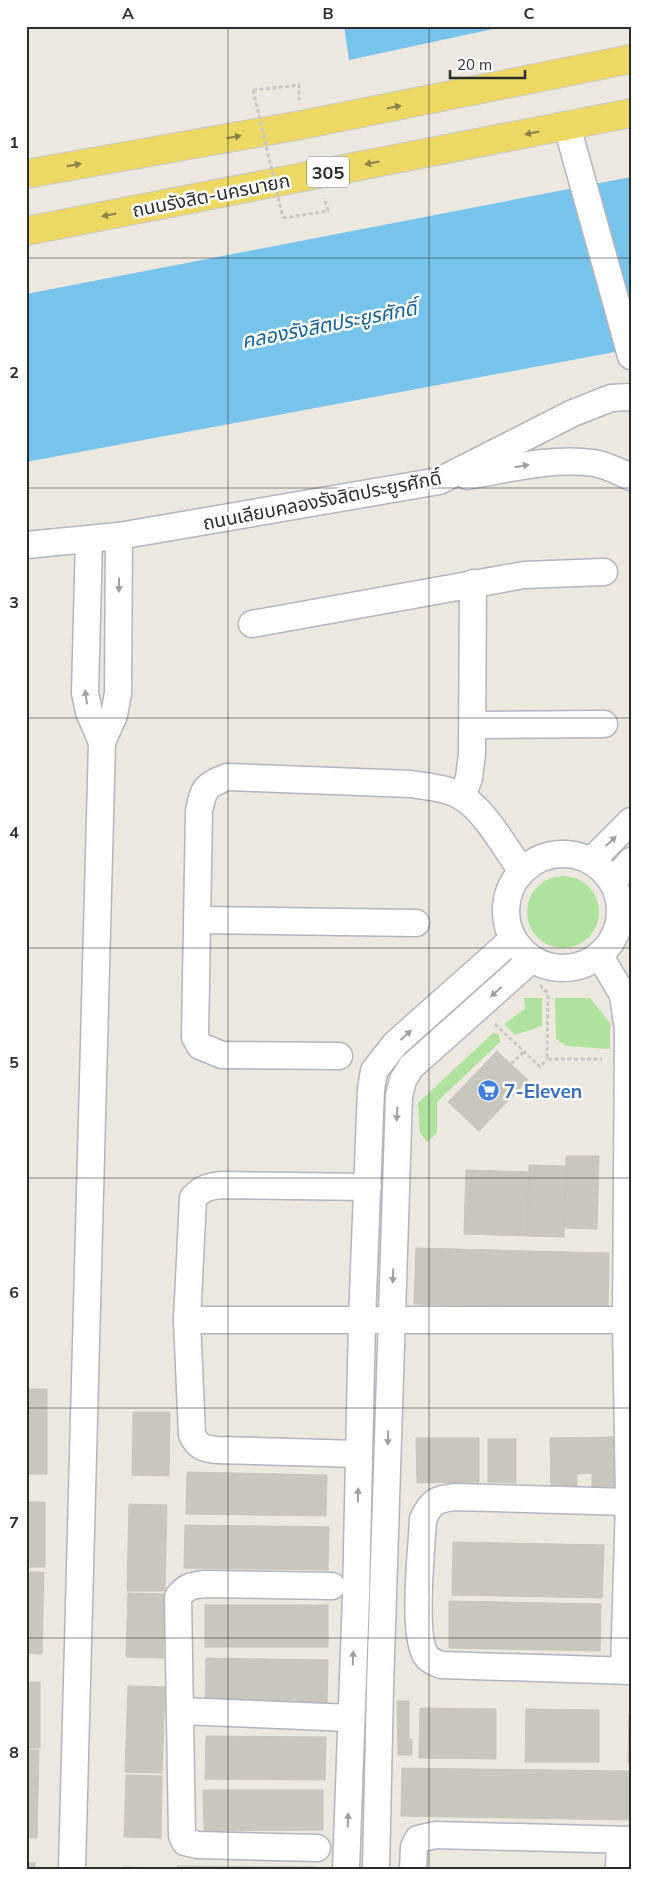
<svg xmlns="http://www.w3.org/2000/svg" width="657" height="1895" font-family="Mulish,'Noto Sans Thai',sans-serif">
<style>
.green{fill:#afe29d}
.water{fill:#76c3eb}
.building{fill:#c9c6bd;stroke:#c9c4b8}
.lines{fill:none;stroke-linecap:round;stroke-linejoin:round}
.minor-casing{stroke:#b2b4bf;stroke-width:29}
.major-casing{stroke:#c8c8c8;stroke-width:30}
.path{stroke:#c8c8c8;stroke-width:3;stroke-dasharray:4 2.5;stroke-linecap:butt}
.minor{stroke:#fff;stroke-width:26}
.major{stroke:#edd864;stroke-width:28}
.path-bridge{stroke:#c8c8c8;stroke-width:3;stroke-dasharray:4 2.5;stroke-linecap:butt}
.oneway{fill:#8c8248}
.oneway2{fill:#a0a0a0}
.grid{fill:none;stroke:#2c2c2c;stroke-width:1;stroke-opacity:0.55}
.labels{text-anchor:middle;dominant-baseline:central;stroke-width:5;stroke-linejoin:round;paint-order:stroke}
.shield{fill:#fff;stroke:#6b6b6b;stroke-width:1}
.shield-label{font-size:18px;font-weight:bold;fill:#2c2c2c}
.street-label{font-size:19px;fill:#2c2c2c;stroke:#fff}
.shop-label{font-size:19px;font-weight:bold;fill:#366cbe;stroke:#fff;text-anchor:start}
.water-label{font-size:20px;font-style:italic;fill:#12619a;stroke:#fff}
.neatline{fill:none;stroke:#2c2c2c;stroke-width:2}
.grid-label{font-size:16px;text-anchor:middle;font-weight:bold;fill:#2c2c2c}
</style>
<rect width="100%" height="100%" fill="#ede8df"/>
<g class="green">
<circle cx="563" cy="912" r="36"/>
<polygon points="524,998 542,998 542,1026 515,1035 504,1024 525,1009"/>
<polygon points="555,998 590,998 610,1023 610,1049 566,1046 556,1039"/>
<polygon points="493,1033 499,1034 500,1042 437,1102 437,1133 427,1142 420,1133 418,1103"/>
</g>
<g class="water">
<polygon points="344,26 507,26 349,60"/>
<polygon points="631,177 631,349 26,462 26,294"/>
</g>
<g class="building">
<polygon points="497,1051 528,1080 479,1131 448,1102"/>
<polygon points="566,1156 599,1156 597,1229 565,1228"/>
<polygon points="529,1165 566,1166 564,1237 527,1236"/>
<polygon points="466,1170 528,1172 527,1236 464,1234"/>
<polygon points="416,1248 609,1253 608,1309 414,1304"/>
<rect x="26" y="1389" width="21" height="85"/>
<polygon points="133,1412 170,1412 169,1476 132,1475"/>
<polygon points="615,1437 616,1488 592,1489 592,1473 577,1474 577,1488 551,1489 550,1438"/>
<polygon points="416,1438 479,1438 479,1482 417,1483"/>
<polygon points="488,1439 516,1439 516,1483 488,1482"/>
<polygon points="187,1472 327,1475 326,1516 186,1514"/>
<rect x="26" y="1502" width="19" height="65"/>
<polygon points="129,1504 167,1505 165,1591 127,1591"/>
<polygon points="185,1525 329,1527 328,1570 184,1568"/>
<polygon points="453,1542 604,1545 602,1598 452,1595"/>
<polygon points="26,1572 44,1572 42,1654 26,1653"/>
<polygon points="128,1593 164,1594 163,1658 126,1657"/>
<polygon points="449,1601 601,1604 600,1651 449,1648"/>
<rect x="205" y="1605" width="123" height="42"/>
<polygon points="206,1658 328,1660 327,1705 205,1704"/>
<rect x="26" y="1682" width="14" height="66"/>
<polygon points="128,1686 165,1687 162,1773 125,1772"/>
<polygon points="397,1701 409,1701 409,1739 412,1739 412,1755 398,1755"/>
<polygon points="420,1708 496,1709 496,1759 419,1758"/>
<polygon points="526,1709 599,1710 599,1762 525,1762"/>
<polygon points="629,1714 631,1714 631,1763 628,1763"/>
<polygon points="206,1736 326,1737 325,1780 205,1779"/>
<polygon points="26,1750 39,1750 37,1838 26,1838"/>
<polygon points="402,1768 631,1771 631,1820 401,1816"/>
<polygon points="126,1775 162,1776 161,1838 124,1837"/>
<polygon points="203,1790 323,1790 323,1830 204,1831"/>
<rect x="26" y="1863" width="9" height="6"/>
<polygon points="177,1866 315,1867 315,1869 177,1869"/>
<polygon points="123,1867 159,1868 159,1869 122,1869"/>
</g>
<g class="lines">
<defs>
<g id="minor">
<polyline points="567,126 631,356"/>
<path d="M467,476c41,-7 85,-19 127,-13 13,2 25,9 37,14"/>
<polyline points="89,539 85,693 89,712 102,742"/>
<polyline points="26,545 119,536 439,481 573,413 611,398 631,397"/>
<polyline points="252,624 524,575 604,572"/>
<polyline points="473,725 604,724"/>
<polyline points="462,797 469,778 472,754 473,583"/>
<circle cx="563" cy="911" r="57"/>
<polyline points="591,861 631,821"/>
<polyline points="613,882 631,861"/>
<polyline points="198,920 416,923"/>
<polyline points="600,956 623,995 628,1030 626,1320 629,1502 624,1670"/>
<path d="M339,1056l-117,-1 -22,-9 -5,-9 4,-226c5,-24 6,-25 28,-34l184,7c17,3 38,4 53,14 23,16 41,50 58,73"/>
<polyline points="187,1320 626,1320"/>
<path d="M359,1454l-142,-4c-13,-1 -19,-3 -25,-15l-5,-115 6,-122c9,-10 16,-12 30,-13l145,2"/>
<path d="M629,1502l-174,-5c-19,2 -24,5 -32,22 -1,29 -12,118 4,138 3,4 10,6 14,8l190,6"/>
<polyline points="180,1711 351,1718"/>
<path d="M317,1848l-119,-3 -13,-3 -3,-6 -4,-239c8,-11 15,-12 28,-13l126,2"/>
<polyline points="72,1869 102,742 114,715 118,693 119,536"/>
<polyline points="346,1869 356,1596 362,1320 371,1089 374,1071 395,1044 513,939"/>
<polyline points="376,1869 380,1688 399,1096 403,1080 411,1067 532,959"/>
<polyline points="413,1869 414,1847 418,1839 436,1835 631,1840"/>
<polyline points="619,1869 620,1840"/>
</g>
<g id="major">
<polyline points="26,174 301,125 631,59"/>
<polyline points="26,231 631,113"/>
</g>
</defs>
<use href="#minor" class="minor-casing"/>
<use href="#major" class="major-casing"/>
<g class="path">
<polyline points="253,90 299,85 299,100"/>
<polyline points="283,218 328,211 324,198"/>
<polyline points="540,985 548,994 547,1059 602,1059"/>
<polyline points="495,1024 540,1067 547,1059"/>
<polyline points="511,1064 524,1052"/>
</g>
<use href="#minor" class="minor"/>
<use href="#major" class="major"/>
<polyline class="path-bridge" points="253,90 283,218"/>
</g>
<defs><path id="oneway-solid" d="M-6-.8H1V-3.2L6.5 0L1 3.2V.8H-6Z" transform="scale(1.25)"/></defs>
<g class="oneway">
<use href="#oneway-solid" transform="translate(394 107) rotate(-11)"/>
<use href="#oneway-solid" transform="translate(532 133) rotate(169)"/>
<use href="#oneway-solid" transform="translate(234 137) rotate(-10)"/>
<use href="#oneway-solid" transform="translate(372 163) rotate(169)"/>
<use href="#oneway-solid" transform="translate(74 165) rotate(-10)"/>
<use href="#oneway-solid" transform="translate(109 215) rotate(169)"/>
</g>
<g class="oneway2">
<use href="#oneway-solid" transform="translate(522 466) rotate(-10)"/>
<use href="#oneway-solid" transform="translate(119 585) rotate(90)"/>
<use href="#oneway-solid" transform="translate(86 697) rotate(-98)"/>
<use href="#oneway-solid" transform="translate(611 841) rotate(-43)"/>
<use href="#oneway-solid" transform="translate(496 992) rotate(138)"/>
<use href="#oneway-solid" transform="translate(406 1035) rotate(-42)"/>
<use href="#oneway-solid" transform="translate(397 1114) rotate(93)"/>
<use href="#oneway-solid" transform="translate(393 1276) rotate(92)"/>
<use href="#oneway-solid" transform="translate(388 1438) rotate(92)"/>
<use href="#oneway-solid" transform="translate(358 1495) rotate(-89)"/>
<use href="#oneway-solid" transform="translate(353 1658) rotate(-88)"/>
<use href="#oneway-solid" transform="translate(348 1820) rotate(-88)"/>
</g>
<path class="grid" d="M228,26v1843M429,26v1843M26,258h605M26,488h605M26,718h605M26,948h605M26,1178h605M26,1408h605M26,1638h605"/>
<defs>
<symbol id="supermarket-disc" viewBox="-11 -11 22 22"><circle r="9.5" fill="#3f7fe0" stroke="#fff"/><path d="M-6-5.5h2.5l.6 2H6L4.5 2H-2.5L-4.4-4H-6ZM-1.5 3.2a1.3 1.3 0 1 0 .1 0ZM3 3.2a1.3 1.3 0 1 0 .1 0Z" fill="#fff"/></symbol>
</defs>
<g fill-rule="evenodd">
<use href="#supermarket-disc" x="476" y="1078" width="25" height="25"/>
</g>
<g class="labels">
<rect class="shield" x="307" y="156.5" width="42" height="31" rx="4"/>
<g class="shield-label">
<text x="328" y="172">305</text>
</g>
<g class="street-label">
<text transform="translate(211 195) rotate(-11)">ถนนรังสิต-นครนายก</text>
<text transform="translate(322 500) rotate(-11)">ถนนเลียบคลองรังสิตประยูรศักดิ์</text>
</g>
<g class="shop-label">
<text x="504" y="1091">7-Eleven</text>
</g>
<g class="water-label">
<text transform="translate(329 324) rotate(-11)">คลองรังสิตประยูรศักดิ์</text>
</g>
</g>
<rect width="657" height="1895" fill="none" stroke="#ffffff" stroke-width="55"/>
<path d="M450 70v8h75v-8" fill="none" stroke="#2c2c2c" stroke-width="2.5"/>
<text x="457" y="70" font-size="15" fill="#2c2c2c" stroke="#ffffff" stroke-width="4" paint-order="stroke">20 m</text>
<rect x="28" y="28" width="602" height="1840" class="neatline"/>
<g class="grid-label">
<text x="128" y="19">A</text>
<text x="328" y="19">B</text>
<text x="529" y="19">C</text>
<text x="14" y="148">1</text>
<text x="14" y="378">2</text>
<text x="14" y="608">3</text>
<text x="14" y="838">4</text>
<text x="14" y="1068">5</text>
<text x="14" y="1298">6</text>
<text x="14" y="1528">7</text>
<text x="14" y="1758">8</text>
</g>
</svg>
